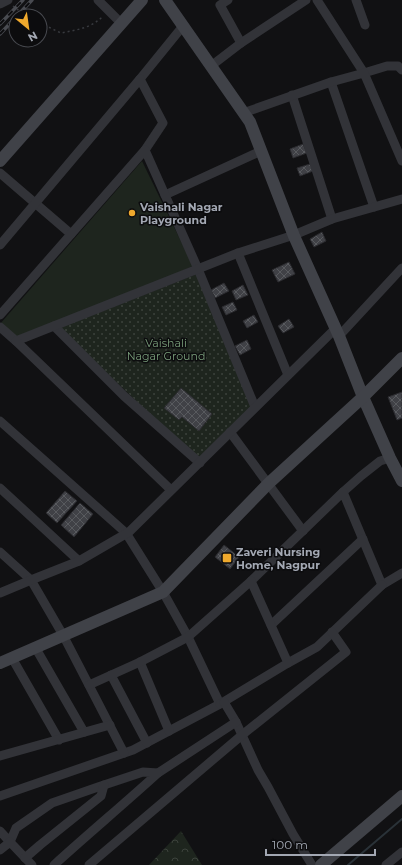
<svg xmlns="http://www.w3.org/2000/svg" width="402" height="865" font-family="Montserrat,sans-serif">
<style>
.forest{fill:url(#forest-crowns)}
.park{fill:url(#park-dots)}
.pitch{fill:#1e251e}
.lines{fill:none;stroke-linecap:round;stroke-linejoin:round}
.stream{stroke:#2a3238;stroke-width:2}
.building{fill:url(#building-cross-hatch);stroke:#2b2b2f}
.path{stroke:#383a3f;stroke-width:1.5;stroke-dasharray:2 3;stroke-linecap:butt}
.street{stroke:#323338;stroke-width:9}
.secondary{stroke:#404248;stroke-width:12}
.rail-casing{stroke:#494b51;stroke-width:3.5}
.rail{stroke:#0c0c0e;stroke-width:2;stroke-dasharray:6;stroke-linecap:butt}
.poi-dot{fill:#efa92d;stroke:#0c0c0e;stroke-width:1.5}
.labels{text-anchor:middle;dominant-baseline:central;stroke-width:3;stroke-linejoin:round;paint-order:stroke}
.poi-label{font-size:11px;font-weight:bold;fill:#a3a8b3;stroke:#0c0c0e;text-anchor:start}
.park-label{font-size:11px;fill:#7a9e7b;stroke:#0c0c0e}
</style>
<defs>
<pattern id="forest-crowns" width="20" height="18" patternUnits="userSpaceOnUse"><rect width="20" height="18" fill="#1e251e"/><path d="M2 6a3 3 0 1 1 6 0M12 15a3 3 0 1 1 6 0" fill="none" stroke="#3c423c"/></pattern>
<pattern id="park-dots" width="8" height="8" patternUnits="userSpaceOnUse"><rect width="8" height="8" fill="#1e251e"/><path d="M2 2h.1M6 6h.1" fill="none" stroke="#3c423c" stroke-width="1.8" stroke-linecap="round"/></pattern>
<pattern id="building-cross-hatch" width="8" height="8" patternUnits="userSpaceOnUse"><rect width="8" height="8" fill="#404146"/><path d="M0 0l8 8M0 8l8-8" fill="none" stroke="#585a5e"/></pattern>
</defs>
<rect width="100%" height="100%" fill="#111113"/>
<polygon class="forest" points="181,831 202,865 149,865"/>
<polygon class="park" points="197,274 254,407 200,461 59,328"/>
<polygon class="pitch" points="142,161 193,266 23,343 0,324"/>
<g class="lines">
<polyline class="stream" points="348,865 402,819"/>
</g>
<g class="building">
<polygon points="303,144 307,153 293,158 290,149"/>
<polygon points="310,164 313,171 300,176 297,168"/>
<polygon points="322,232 326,241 314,247 310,239"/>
<polygon points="289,262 295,274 278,282 272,270"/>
<polygon points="224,283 229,291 215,298 211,290"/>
<polygon points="243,285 248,295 236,300 232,291"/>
<polygon points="233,302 237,310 226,315 222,307"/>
<polygon points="254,315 258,322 247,328 243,321"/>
<polygon points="289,319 294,327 283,333 278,326"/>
<polygon points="247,340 251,349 240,355 235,346"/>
<polygon points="181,388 212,414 199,431 182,417 179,420 164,408"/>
<polygon points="402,392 402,418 397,420 388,397"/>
<polygon points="65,491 77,501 57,523 46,513"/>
<polygon points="80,503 93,514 74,537 61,525"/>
<polygon points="224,545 239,557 230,569 215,557"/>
</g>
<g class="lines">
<g class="path">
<polyline points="13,6 26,16"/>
<path d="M40,23l21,10c15,-3 31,-5 42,-17"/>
</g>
<g class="street">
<polyline points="98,0 121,23"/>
<polyline points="228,0 220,5 241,43"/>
<polyline points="317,0 364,73 387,66 398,66 402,70"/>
<polyline points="356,0 365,25"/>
<polyline points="0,4 8,0"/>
<polyline points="211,66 241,43 306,0"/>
<polyline points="140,79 183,26"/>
<polyline points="331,82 374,207"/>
<polyline points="292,95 332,219"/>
<polyline points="243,113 331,82 364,73 402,161"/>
<polyline points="0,173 71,234"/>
<polyline points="165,195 261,151"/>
<polyline points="0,245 140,79 163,123 145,150"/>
<polyline points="238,253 288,375"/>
<polyline points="0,315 145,150 198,269 255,407"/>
<polyline points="54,326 124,396 200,463"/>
<polyline points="0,327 16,341 238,253 294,235 332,219 402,199"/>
<polyline points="339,336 402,268"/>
<polyline points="16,341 171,490"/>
<polyline points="0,421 126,533 163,592 188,637 220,704 133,750 0,796"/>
<polyline points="230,432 303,531"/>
<polyline points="0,488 79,561"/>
<polyline points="343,492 361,476 380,461 390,458"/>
<polyline points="0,552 31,580 63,635 124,753"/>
<polyline points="251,581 343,492 382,585 402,573"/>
<polyline points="0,593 31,580 79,561 129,532 336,328"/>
<polyline points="271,625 363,539"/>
<polyline points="35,647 84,732"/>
<polyline points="12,658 59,740"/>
<polyline points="140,662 169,731"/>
<polyline points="288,663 317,647 382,585"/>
<polyline points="111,675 147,743"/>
<polyline points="89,685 140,662 188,637 251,581 288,663 220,704"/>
<polyline points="224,702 236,722 258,770 268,787 293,834 312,865"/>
<polyline points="0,756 110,725"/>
<polyline points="158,773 236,722"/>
<path d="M0,831l10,11 6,-14 36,-25 46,-16 45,-15 15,1c-34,31 -70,61 -104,92"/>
<polyline points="0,850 10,842 32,865"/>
<polyline points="25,858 40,845 101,796 104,785"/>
<polyline points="89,865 242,735 346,652 332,632"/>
<polyline points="386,865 402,852"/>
</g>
<g class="secondary">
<polyline points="165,0 250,122 294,236 339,336 363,397 390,458 402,481"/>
<polyline points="0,161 142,0"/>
<polyline points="0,663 163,592 269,483 363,397 402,358"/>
<polyline points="321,865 402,796"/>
</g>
<defs>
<g id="rail">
<polyline points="17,16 32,0"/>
<polyline points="0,24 23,0"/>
<polyline points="0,34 16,17"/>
</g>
</defs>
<use href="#rail" class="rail-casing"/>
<use href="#rail" class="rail"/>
</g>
<g class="poi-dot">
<circle cx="132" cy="213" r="4"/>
<rect x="222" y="553" width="10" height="10" rx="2"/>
</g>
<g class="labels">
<g class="poi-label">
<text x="140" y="207">Vaishali Nagar<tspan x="140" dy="13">Playground</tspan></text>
<text x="236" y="552">Zaveri Nursing<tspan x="236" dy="13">Home, Nagpur</tspan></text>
</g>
<g class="park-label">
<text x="166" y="343">Vaishali<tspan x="166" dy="13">Nagar Ground</tspan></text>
</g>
</g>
<g transform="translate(28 28) rotate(151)"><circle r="19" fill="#0c0c0e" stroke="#484a50"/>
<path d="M0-3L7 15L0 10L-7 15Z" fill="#efa92d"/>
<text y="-6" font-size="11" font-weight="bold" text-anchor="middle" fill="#a3a8b3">N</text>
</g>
<path d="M266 849v6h109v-6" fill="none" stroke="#a3a8b3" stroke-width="2"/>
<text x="272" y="849" font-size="12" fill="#a3a8b3" stroke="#0c0c0e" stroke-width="3" paint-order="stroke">100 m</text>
</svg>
